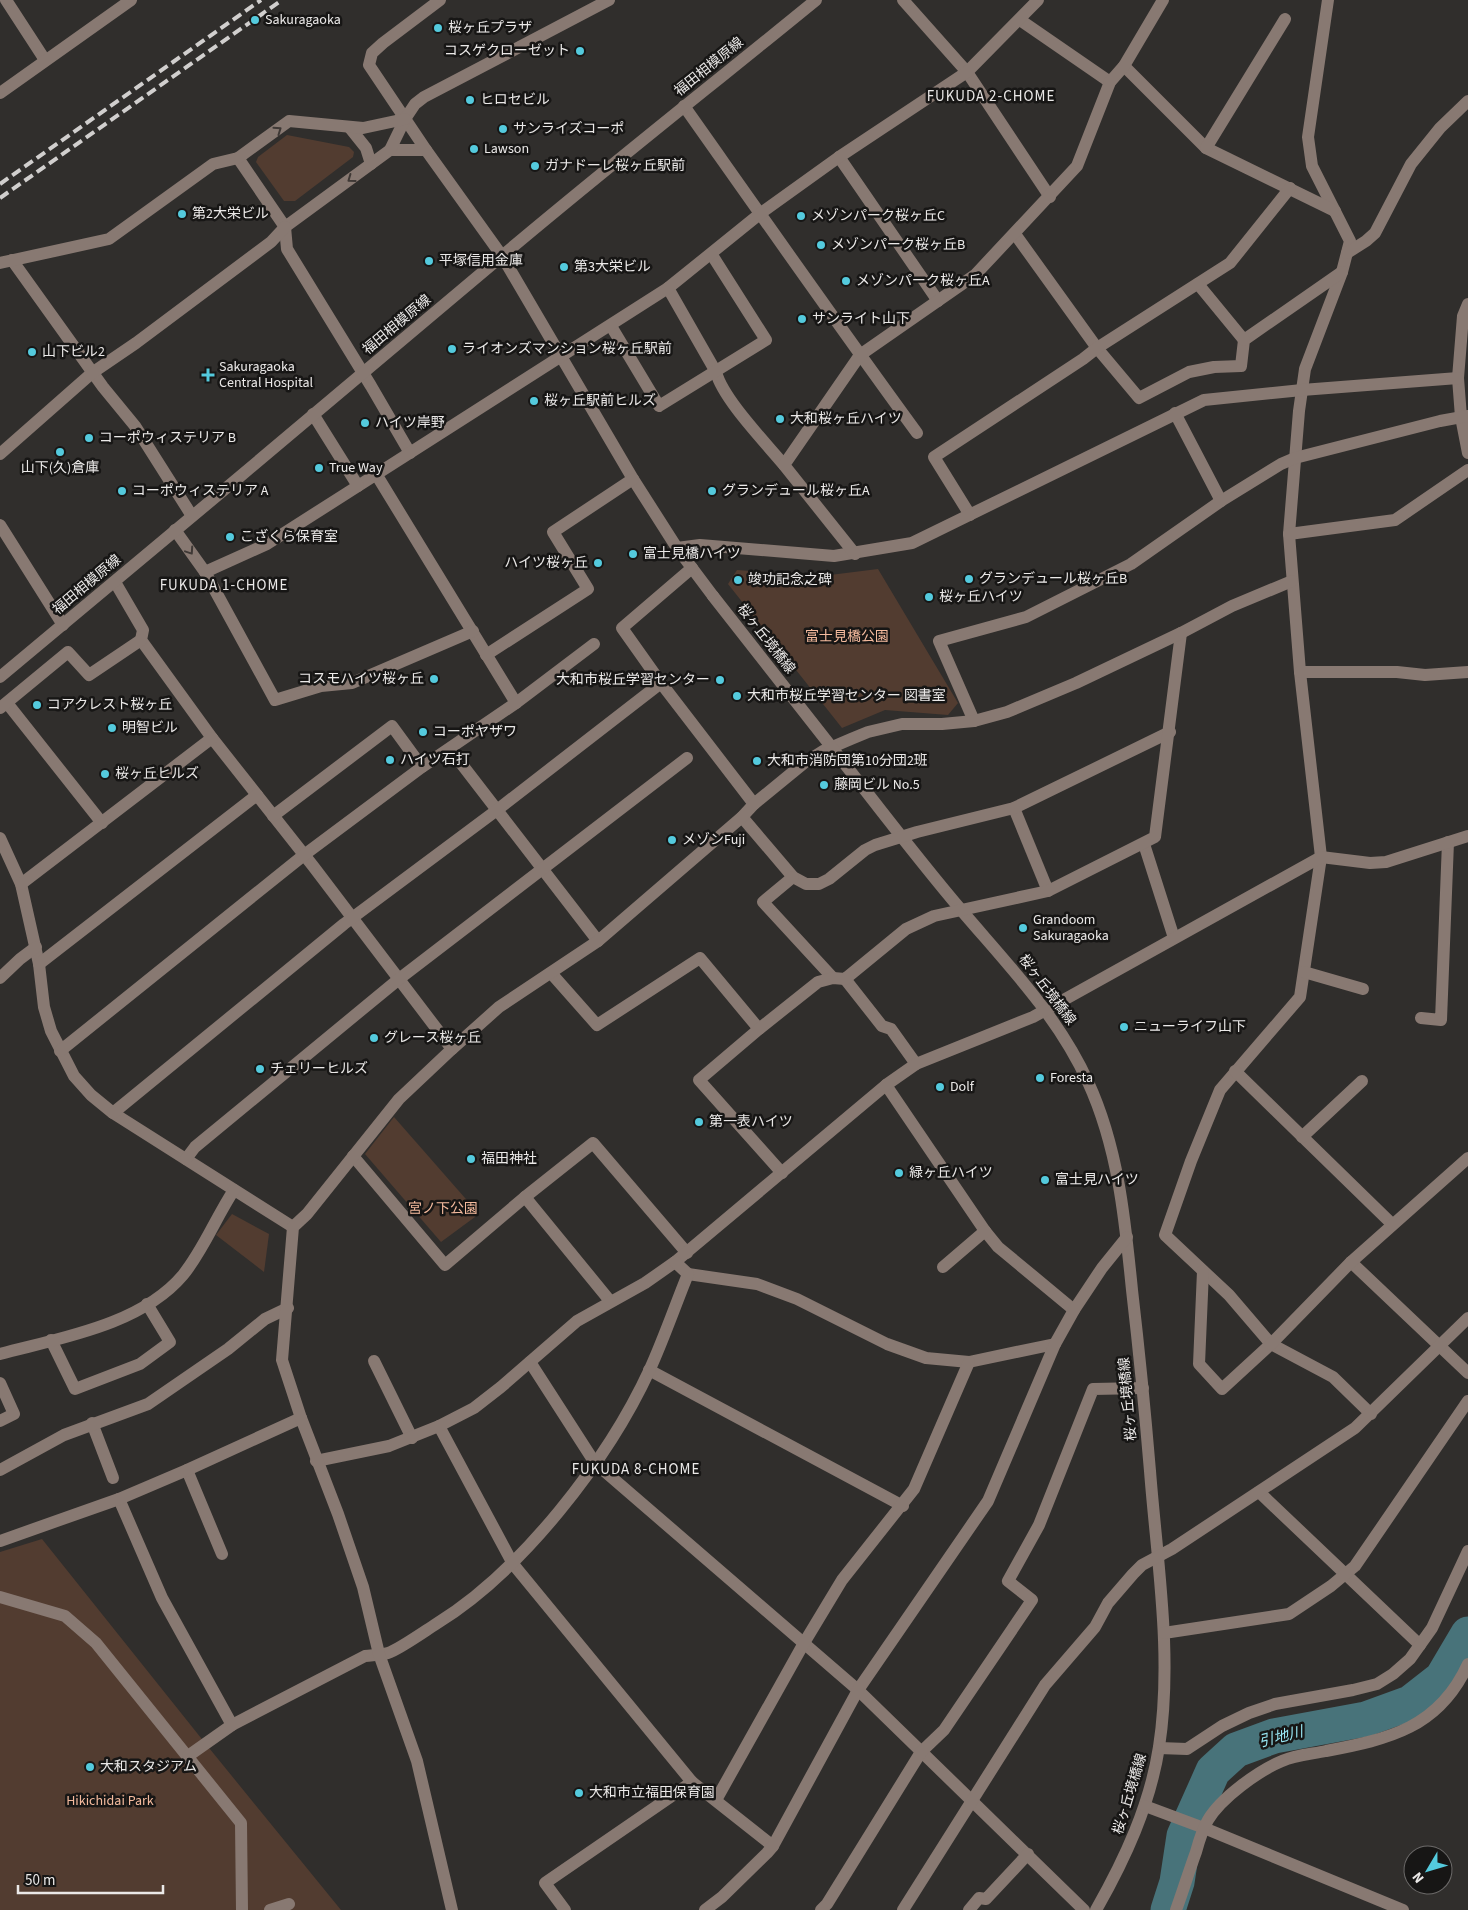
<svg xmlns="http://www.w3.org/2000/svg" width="1468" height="1910" font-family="'Source Sans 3','Noto Sans JP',sans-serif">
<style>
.green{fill:#523c30}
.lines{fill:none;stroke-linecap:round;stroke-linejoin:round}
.river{stroke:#48737a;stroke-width:35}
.minor{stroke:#887972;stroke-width:12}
.rail{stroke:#d1cfce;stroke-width:4;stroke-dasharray:10 5;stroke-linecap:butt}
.minor-bridge{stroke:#887972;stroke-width:12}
.oneway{stroke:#3f3936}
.poi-dot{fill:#54cadd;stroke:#171615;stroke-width:2}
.labels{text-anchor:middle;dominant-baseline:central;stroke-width:5;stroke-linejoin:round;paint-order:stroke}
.poi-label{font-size:14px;fill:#ebe9e8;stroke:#171615;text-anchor:start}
.street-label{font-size:14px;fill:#ebe9e8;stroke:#171615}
.park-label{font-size:14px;fill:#f5bb9e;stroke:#171615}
.neighbourhood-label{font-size:15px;letter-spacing:1px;fill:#ebe9e8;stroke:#171615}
.water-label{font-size:15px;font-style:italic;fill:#97e5f2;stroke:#171615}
</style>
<rect width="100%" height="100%" fill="#302e2c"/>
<g class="green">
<polygon points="287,135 349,147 354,152 353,157 295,201 284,201 256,162 258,157"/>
<polygon points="878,569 958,703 948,715 885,710 842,728 728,584 737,570 822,576"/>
<polygon points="394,1117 479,1214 441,1242 365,1154"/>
<polygon points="232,1214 269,1234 264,1272 216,1235"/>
<polygon points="42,1539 205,1743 341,1910 0,1910 0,1552"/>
</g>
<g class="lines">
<polyline class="river" points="1168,1910 1177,1882 1184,1836 1213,1771 1236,1750 1274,1736 1366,1719 1410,1703 1442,1678 1468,1634"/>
<g class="minor">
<polyline points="6,0 45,60"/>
<polyline points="440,0 383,43 372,53 369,65 426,150 502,256 633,479 677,548 713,596"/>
<polyline points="903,0 967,72 1050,197"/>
<polyline points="1328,0 1308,137 1312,166 1350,241 1342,272 1305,369 1299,411 1289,534 1300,672 1321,857 1300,997 1220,1090 1191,1161 1165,1235 1229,1295 1271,1344 1333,1377 1371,1414"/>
<polyline points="1020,20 1110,82"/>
<polyline points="1124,66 1206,148 1335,211"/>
<polyline points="0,93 131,0"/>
<path d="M684,106c77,109 154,219 233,327"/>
<polyline points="350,128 366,148 371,164"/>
<polyline points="1206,148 1285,19"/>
<polyline points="390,150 426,150"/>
<polyline points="839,157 938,301"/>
<polyline points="238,158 285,227 390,150 405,119 415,104 424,97 609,0"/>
<polyline points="285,227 287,249 371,386 410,453"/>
<polyline points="1015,234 1097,348 1139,398 1189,372 1214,367 1241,366 1244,340 1342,272"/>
<polyline points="1347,253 1366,241 1375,233 1411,164 1440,128 1468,101"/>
<polyline points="12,260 103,387 135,426 192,516"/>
<polyline points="0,263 109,239 213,164 238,158 289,121 363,128 405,119"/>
<polyline points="1198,284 1244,340"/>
<path d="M668,288l48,84c7,27 49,70 68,93"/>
<polyline points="1468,304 1463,316 1458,378 1461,417 1468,453"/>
<polyline points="611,326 659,406 766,340 712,255"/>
<polyline points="1175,413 1221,501"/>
<polyline points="0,454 92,373 136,343 271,242 285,227"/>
<polyline points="376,474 516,703"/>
<polyline points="358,486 668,288 761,213 839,157 967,72 1038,0"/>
<polyline points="970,515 934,457 1083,359 1097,348 1230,263 1290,188"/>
<polyline points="0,525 63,625"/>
<polyline points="175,530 205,572 275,700 321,686 352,683 473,631"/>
<polyline points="1289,534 1395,520 1468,470"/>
<polyline points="677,548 700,545 834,556 912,543 1204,400 1302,390 1458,378"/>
<polyline points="855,554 784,465 860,355 975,275 1077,166 1110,82 1124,66 1163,0"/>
<polyline points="692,568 622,628 661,683 754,804"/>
<polyline points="205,572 267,544 358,486 313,414"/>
<polyline points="115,582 143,630 141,640 212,738 313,866 452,1049"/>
<polyline points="486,655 588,589 553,532 633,479"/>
<polyline points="1300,672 1397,672 1425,675 1468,672"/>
<path d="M0,677c168,-139 335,-281 502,-421 103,-87 210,-171 314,-256"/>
<polyline points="7,703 102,823"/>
<polyline points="0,708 68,652 89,675 141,640"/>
<polyline points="974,721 939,641 1026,617 1131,564 1221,501 1281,464 1295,458 1440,421 1468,416"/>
<polyline points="450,749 598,941"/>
<path d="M844,763c39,50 77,100 118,148 46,54 96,105 126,171 30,65 37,137 44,208 7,60 13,121 18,181 7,91 23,185 9,276 -9,58 -34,112 -63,163"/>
<polyline points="1014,808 1048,891"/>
<polyline points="273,816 392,726 422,767"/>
<polyline points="742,817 793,877 806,884 819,884 829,879 865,850 875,845 917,832 1014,808 1170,732"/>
<polyline points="0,838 21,884 39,964 44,1007 51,1031 74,1076 91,1095 113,1113 293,1227"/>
<polyline points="1144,844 1174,938"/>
<polyline points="793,877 763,902 833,978"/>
<polyline points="21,884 212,738"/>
<polyline points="39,964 257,795"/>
<polyline points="1304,972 1363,989"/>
<polyline points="551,973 597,1025 700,958 759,1029"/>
<polyline points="0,978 20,959 36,947"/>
<polyline points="845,979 882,1026 891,1029 916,1064"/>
<polyline points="1421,1018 1441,1020 1448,842"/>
<polyline points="60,1051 304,855 422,767 516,703 594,644"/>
<polyline points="1235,1071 1392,1224"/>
<polyline points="886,1085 985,1231 998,1247 1074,1310"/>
<polyline points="113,1113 344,924 497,810 661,683"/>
<polyline points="1302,1137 1362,1081"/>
<polyline points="353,1156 445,1265 525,1197 593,1143 687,1253"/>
<polyline points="186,1159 195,1147 399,979 687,758"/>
<polyline points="782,1173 699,1080 759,1029 818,982 833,978 845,979 906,929 934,916 1048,891 1155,837 1181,633"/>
<polyline points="525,1197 610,1301"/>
<polyline points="1351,1262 1468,1373"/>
<polyline points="943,1267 985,1231"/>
<polyline points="1203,1271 1199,1364 1222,1389 1271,1344 1351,1262 1468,1158"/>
<polyline points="688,1274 757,1284 797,1299 887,1344 926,1358 969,1362 1055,1344"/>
<polyline points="51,1340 75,1389 140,1364 170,1342 147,1304"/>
<path d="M0,1354c60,-16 141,-29 183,-79 21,-26 33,-58 51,-85"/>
<polyline points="374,1361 412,1438"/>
<polyline points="530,1362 595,1463 858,1690 1084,1910"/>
<polyline points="649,1370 903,1506"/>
<polyline points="0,1383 14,1414 0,1421"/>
<polyline points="92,1423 113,1478"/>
<polyline points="439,1426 513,1564 692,1782 773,1846"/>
<polyline points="316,1461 389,1446 439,1426 474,1408 501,1387 577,1321 645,1283 675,1262 886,1085 916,1064 1033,1017 1321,857 1370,863 1386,862 1468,836"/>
<polyline points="0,1470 64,1435 148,1404 228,1349 265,1319 288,1308"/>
<polyline points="187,1470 222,1554"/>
<polyline points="1259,1492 1420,1645"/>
<polyline points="119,1499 162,1598 232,1725"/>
<polyline points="0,1541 119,1499 187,1470 301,1418"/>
<polyline points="0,1597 65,1616 96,1643 241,1823 242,1910"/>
<polyline points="1164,1633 1289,1614 1331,1586 1355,1566 1468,1401"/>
<polyline points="1159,1748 1187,1749 1222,1726 1249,1713 1275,1704 1353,1690 1377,1684 1393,1674 1410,1659 1432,1628 1468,1551"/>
<path d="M188,1756l44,-31 133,-69c7,-1 16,-1 23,-3 10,-3 37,-22 48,-29 86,-53 172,-164 214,-255 14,-31 25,-63 38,-95l-13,-12"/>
<polyline points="716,1800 804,1643 842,1580 914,1489 969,1362"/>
<polyline points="1145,1806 1204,1828 1403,1910"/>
<polyline points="270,1910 289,1904"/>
<polyline points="452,1910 417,1761 379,1654 363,1587 338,1514 301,1418 282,1360 293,1227 307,1214 399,1099 452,1049 499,1007 598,941 742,817 754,804 804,763 823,751 851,739 868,732 902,724 942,724 974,721 1007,712 1076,683 1181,633 1232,606 1292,581"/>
<polyline points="565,1910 545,1883 692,1782"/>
<polyline points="705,1910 722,1897 767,1853 773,1846 858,1690 988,1501 1055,1344 1074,1310 1102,1268 1127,1237"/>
<polyline points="821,1910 827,1904 921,1752 944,1730 1032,1600 1008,1581 1039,1525 1093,1389 1143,1388"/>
<polyline points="903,1910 1045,1685 1095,1627 1108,1603 1133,1574 1142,1565 1172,1549 1355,1428 1468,1318"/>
<polyline points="969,1910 979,1898 986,1899 1028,1854"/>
<path d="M1176,1910c7,-19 13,-39 20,-58 3,-11 6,-22 12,-32 13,-22 50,-49 74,-59 13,-6 30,-7 44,-10 63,-12 113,-23 142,-87"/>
</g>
<g class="rail">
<polyline points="0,184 261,0"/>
<polyline points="0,198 282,0"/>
</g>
<polyline class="minor-bridge" points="713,596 844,763"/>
</g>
<defs><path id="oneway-chevron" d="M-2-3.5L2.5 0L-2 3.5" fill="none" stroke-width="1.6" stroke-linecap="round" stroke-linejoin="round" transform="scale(1.25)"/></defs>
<g class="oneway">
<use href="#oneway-chevron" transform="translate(278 130) rotate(-35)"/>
<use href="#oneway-chevron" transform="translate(351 179) rotate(144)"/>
<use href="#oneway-chevron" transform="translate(190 551) rotate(56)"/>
</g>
<g class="poi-dot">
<circle cx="255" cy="20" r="5"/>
<circle cx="438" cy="28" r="5"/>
<circle cx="580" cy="51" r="5"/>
<circle cx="470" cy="100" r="5"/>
<circle cx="503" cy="129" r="5"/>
<circle cx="474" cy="149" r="5"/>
<circle cx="535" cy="166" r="5"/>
<circle cx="182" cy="214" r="5"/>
<circle cx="801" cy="216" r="5"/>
<circle cx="821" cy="245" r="5"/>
<circle cx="429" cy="261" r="5"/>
<circle cx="564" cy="267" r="5"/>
<circle cx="846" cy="281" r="5"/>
<circle cx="802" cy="319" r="5"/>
<circle cx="452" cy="349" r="5"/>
<circle cx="32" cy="352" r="5"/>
<path d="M205.5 367.5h5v5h5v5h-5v5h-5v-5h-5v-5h5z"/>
<circle cx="534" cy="401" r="5"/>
<circle cx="780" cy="419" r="5"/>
<circle cx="365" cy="423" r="5"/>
<circle cx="89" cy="438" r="5"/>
<circle cx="60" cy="452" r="5"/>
<circle cx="319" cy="468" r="5"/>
<circle cx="122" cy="491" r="5"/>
<circle cx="712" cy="491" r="5"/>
<circle cx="230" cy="537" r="5"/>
<circle cx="633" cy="554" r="5"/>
<circle cx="598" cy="563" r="5"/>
<circle cx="969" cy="579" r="5"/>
<circle cx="738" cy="580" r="5"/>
<circle cx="929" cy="597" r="5"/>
<circle cx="434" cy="679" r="5"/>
<circle cx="720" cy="680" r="5"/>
<circle cx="737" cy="696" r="5"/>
<circle cx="37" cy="705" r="5"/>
<circle cx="112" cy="728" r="5"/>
<circle cx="423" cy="732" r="5"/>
<circle cx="390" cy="760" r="5"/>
<circle cx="757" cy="761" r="5"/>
<circle cx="105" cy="774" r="5"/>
<circle cx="824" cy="785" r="5"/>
<circle cx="672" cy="840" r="5"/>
<circle cx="1023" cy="928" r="5"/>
<circle cx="1124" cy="1027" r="5"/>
<circle cx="374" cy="1038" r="5"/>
<circle cx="260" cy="1069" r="5"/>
<circle cx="1040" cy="1078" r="5"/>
<circle cx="940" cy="1087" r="5"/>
<circle cx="699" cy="1122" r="5"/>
<circle cx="471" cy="1159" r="5"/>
<circle cx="899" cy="1173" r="5"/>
<circle cx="1045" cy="1180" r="5"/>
<circle cx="90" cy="1767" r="5"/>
<circle cx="579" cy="1793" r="5"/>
</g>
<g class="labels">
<g class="poi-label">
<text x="265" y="20">Sakuragaoka</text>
<text x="448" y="28">桜ヶ丘プラザ</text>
<text x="570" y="51" text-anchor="end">コスゲクローゼット</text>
<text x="480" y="100">ヒロセビル</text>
<text x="513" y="129">サンライズコーポ</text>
<text x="484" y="149">Lawson</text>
<text x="545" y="166">ガナドーレ桜ヶ丘駅前</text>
<text x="192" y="214">第2大栄ビル</text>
<text x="811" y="216">メゾンパーク桜ヶ丘C</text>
<text x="831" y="245">メゾンパーク桜ヶ丘B</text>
<text x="439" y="261">平塚信用金庫</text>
<text x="574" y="267">第3大栄ビル</text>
<text x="856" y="281">メゾンパーク桜ヶ丘A</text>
<text x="812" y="319">サンライト山下</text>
<text x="462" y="349">ライオンズマンション桜ヶ丘駅前</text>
<text x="42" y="352">山下ビル2</text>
<text x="219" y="367">Sakuragaoka<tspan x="219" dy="16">Central Hospital</tspan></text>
<text x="544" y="401">桜ヶ丘駅前ヒルズ</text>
<text x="790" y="419">大和桜ヶ丘ハイツ</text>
<text x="375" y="423">ハイツ岸野</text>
<text x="99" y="438">コーポウィステリア B</text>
<text x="60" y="468" text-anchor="middle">山下(久)倉庫</text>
<text x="329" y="468">True Way</text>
<text x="132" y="491">コーポウィステリア A</text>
<text x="722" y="491">グランデュール桜ヶ丘A</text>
<text x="240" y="537">こざくら保育室</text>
<text x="643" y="554">富士見橋ハイツ</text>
<text x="588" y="563" text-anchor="end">ハイツ桜ヶ丘</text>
<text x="979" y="579">グランデュール桜ヶ丘B</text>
<text x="748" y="580">竣功記念之碑</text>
<text x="939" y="597">桜ヶ丘ハイツ</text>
<text x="424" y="679" text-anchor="end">コスモハイツ桜ヶ丘</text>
<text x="710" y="680" text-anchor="end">大和市桜丘学習センター</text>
<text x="747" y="696">大和市桜丘学習センター 図書室</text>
<text x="47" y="705">コアクレスト桜ヶ丘</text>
<text x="122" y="728">明智ビル</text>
<text x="433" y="732">コーポヤザワ</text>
<text x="400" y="760">ハイツ石打</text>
<text x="767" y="761">大和市消防団第10分団2班</text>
<text x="115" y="774">桜ヶ丘ヒルズ</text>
<text x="834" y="785">藤岡ビル No.5</text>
<text x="682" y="840">メゾンFuji</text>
<text x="1033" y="920">Grandoom<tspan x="1033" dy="16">Sakuragaoka</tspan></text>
<text x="1134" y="1027">ニューライフ山下</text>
<text x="384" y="1038">グレース桜ヶ丘</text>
<text x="270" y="1069">チェリーヒルズ</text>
<text x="1050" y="1078">Foresta</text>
<text x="950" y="1087">Dolf</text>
<text x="709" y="1122">第一表ハイツ</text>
<text x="481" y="1159">福田神社</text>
<text x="909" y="1173">緑ヶ丘ハイツ</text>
<text x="1055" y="1180">富士見ハイツ</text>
<text x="100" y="1767">大和スタジアム</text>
<text x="589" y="1793">大和市立福田保育園</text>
</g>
<g class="street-label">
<text transform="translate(709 67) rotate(-39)">福田相模原線</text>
<text transform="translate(397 325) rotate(-40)">福田相模原線</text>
<text transform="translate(87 585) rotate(-40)">福田相模原線</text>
<text transform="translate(766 639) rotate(52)">桜ヶ丘境橋線</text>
<text transform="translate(1047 990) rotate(53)">桜ヶ丘境橋線</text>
<text transform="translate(1128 1399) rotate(-95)">桜ヶ丘境橋線</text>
<text transform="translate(1130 1794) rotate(-73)">桜ヶ丘境橋線</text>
</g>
<g class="park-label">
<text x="847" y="637">富士見橋公園</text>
<text x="443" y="1209">宮ノ下公園</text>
<text x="110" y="1801">Hikichidai Park</text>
</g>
<g class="neighbourhood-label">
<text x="991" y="96">FUKUDA 2-CHOME</text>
<text x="224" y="585">FUKUDA 1-CHOME</text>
<text x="636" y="1469">FUKUDA 8-CHOME</text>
</g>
<g class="water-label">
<text transform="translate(1281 1737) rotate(-14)">引地川</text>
</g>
</g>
<g transform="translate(1428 1870) rotate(232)"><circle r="24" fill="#171615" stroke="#6c6a69"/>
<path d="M0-4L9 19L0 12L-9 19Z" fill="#54cadd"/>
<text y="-8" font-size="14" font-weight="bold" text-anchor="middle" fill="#ebe9e8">N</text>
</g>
<path d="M18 1885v8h145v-8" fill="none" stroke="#ebe9e8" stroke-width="2.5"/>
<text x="25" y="1885" font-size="15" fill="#ebe9e8" stroke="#171615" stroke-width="4" paint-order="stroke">50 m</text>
</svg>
